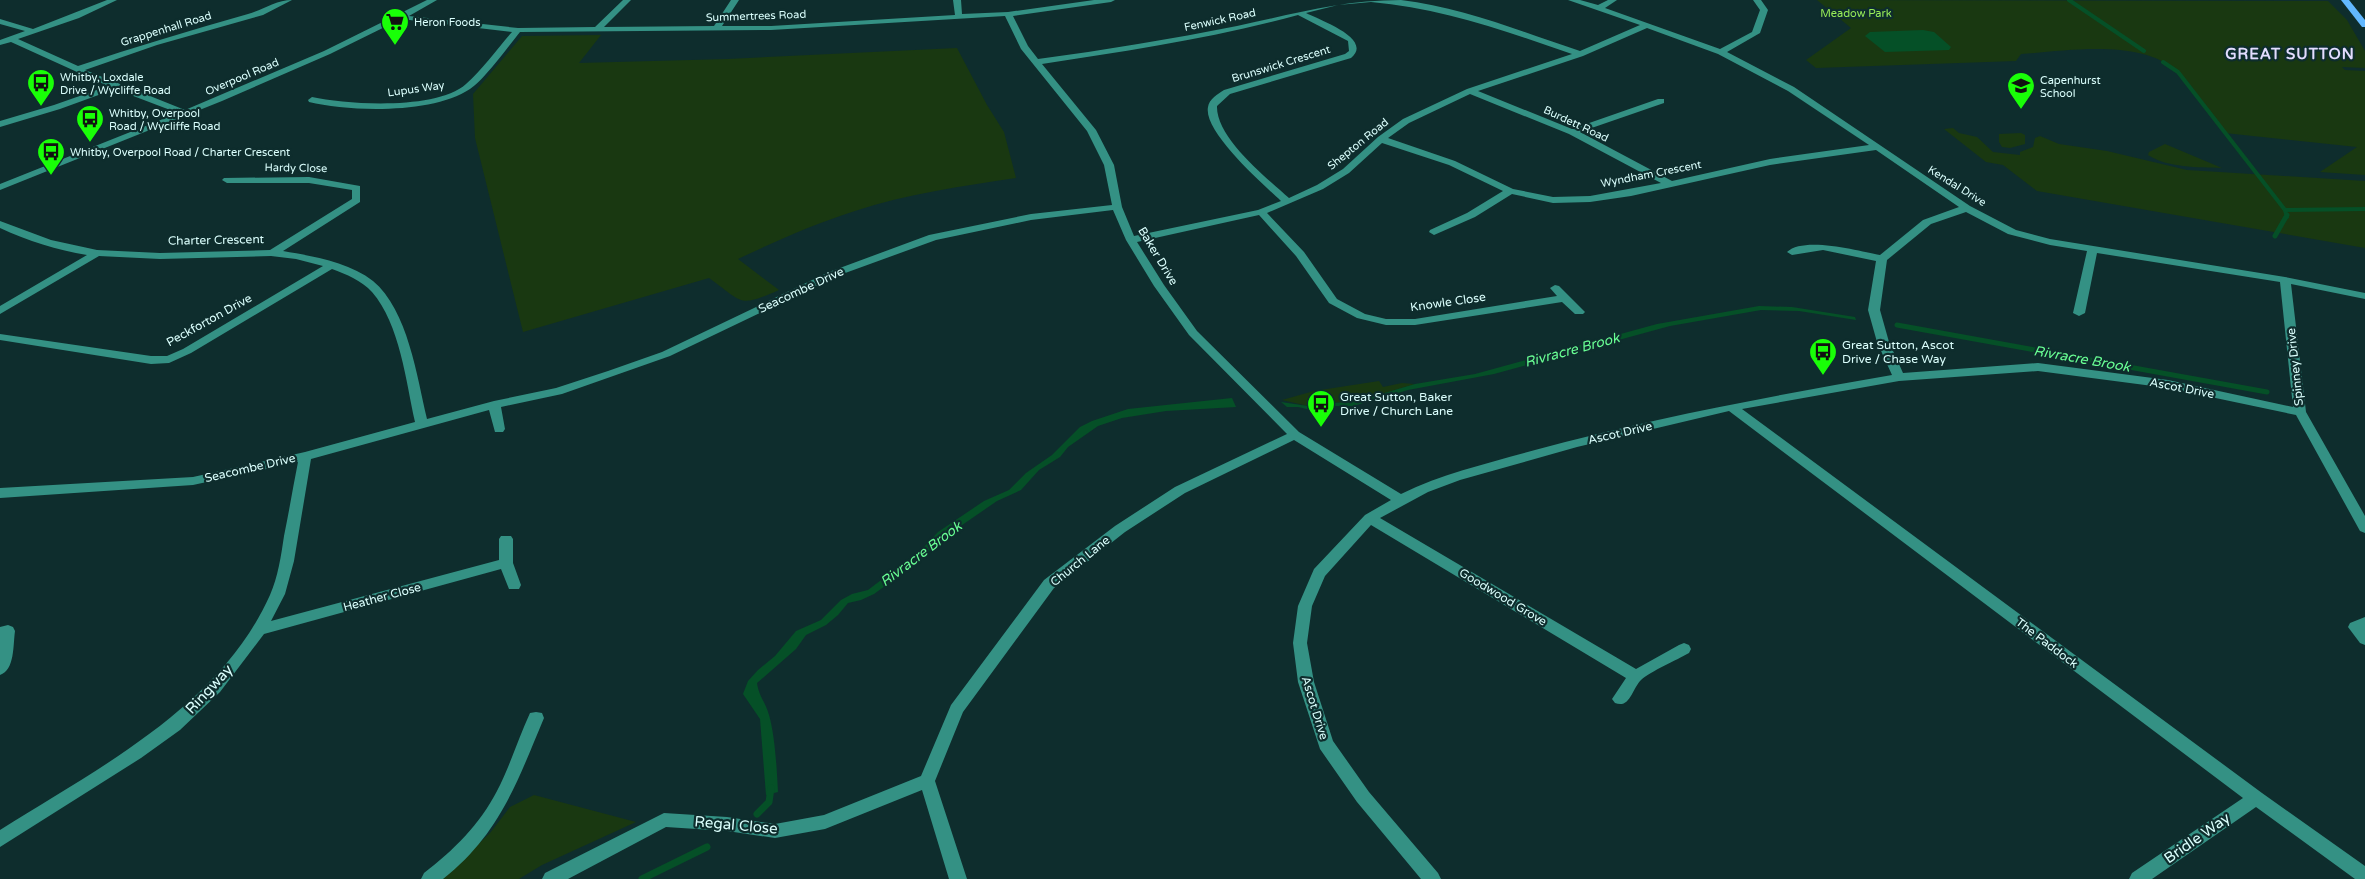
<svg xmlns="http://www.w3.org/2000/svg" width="2365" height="879" font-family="'Varela Round',sans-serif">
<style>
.green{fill:#193811}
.water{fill:#055027}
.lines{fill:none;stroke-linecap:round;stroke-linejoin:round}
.stream-far2{stroke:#055027;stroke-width:4}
.stream-far1{stroke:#055027;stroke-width:5}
.stream{stroke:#055027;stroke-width:7}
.minor{fill:#349184;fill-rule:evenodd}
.major{fill:#62b8ff;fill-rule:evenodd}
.labels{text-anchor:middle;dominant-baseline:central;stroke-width:4.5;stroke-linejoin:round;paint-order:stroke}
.far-park-label{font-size:11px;fill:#98ed58;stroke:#0e2d2d}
.far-street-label{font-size:11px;fill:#dbfffd;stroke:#0e2d2d}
.far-poi-label{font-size:11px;fill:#dbfffd;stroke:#0e2d2d;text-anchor:start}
.street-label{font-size:12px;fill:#dbfffd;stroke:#0e2d2d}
.poi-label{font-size:12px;fill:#dbfffd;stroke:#0e2d2d;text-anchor:start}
.water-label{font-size:14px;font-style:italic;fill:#69ff94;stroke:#0e2d2d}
.far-district-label{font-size:15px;font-weight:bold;letter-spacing:1px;fill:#e3ddff;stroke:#0e2d2d}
.near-street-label{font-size:15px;fill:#dbfffd;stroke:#0e2d2d}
</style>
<rect width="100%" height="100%" fill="#0e2d2d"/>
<g class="green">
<path d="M1817,0l511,1 19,19 18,31v17l-23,-1 3,3 20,1v104l-45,-3 37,-25 -132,-14c-13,-17 -32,-48 -47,-61 -37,-34 -110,-21 -157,-18l-5,7 -200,7 -10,-8 45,-32z"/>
<path d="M601,35l-22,28 149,-4 229,-11 30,57 17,27 12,46c-54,8 -110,16 -161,33 -41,13 -79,30 -117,48l41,31c-41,18 -35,13 -70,-12l-186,54 -48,-194 -2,-44 49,-58z"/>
<polygon points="1953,128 1959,133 1977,137 1993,152 2020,155 2020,152 2033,147 2035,138 2040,136 2059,144 2107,151 2187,170 2365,181 2365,248 2037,191 2003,165 1986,162 1944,129"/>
<polygon points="2021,133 2025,135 2025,144 2010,148 2002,147 1999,142 1999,134"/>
<path d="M2165,144l57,24c-24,-1 -54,0 -74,-13l1,-3z"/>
<polygon points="1379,381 1383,387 1402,383 1415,384 1354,402 1329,403 1308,406 1282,400 1314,391"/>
<polygon points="534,795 636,822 542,865 519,879 442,879 490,833 510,807"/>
</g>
<g class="water">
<polygon points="1923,30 1934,32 1951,47 1949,50 1885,52 1865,36 1870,32"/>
<polygon points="1759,306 1792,307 1855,317 1856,320 1799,311 1761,310 1670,326 1494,374 1408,390 1353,406 1330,406 1311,410 1298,407 1287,407 1281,402 1308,406 1329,403 1354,402 1415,384 1475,374 1657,324"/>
<path d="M1232,398l4,9 -70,4 -44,7 -24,8 -30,21 -8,10 -21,13 -18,20 -24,11 -58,40 -17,18 -48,35 -13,6 -13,3 -10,12 -12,10 -20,10 -10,14 -39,34c2,14 9,20 12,32 6,20 8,56 9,77l-12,3 -6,-76 -17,-25 5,-13 10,-11 17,-14 21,-25 25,-11 20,-20 11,-6 16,-4 54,-41 16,-17 46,-31 25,-11 17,-17 26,-18 28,-28 12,-6 36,-12z"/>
</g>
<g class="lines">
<g class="stream-far2">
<polyline points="2069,0 2144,51"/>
<polyline points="2163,62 2178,72 2285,210 2287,217"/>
<polyline points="2285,210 2365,209"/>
</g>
<g class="stream-far1">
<polyline points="2275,236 2287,215"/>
<polyline points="1897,325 2267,392"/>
</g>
<g class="stream">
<polyline points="757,814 769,802 771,788"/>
<polyline points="642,879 707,847"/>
</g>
<g class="minor">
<path d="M107,0h10l-38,18 -61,21 60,27c57,-19 113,-36 170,-52 15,-4 28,-14 44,-14l-29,15 -106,30 -72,25 100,40 139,-59 103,-51h10l-28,16 109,12 77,-1 28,-27h8l-27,27 110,-1 17,-26h8l-17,26h49l184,-11 -2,-15h8l1,14 46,-2 86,-12h21l-4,2 -98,14 15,30 10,13c67,-9 133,-20 199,-33 57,-12 104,-26 164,-26 61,7 121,32 179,51l60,-26 -72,-25h12l18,5 10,-5h9l-12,8 115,41 32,-17 8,-22 -7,-10h8l7,10 -8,23 -33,19 67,35 176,119 46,24 34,9 235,38 80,16v6l-74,-15 15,128 59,104v17l-5,-2 -64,-116 -128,-27 -130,-17 -139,10 -157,28 520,384 103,73v13h-10l-99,-72 -104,72h-23l3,-6 111,-75 -514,-387 -152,36 -117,33 -32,12 -48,26 256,151 43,-24 5,-2 5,2 2,4 -2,4c-12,7 -38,18 -48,27 -9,9 -11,29 -26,23l-3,-4 14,-21 -255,-153 -46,51 -13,30 -5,37 7,39 19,59 36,51 69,81 3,6h-20l-64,-77 -37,-53 -22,-67 -5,-39 5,-37 16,-37 51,-54 26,-15 -97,-60 -109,53 -60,39 -71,56 -91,124 -28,69 32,98h-18l-27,-89 -97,39 -50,9 -48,-7 -61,-4 -98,52h-26l3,-6 119,-60 63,4 48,7 49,-9 97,-39 30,-71 93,-125 71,-54 60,-39 112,-53 -98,-99 -35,-49 -28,-46 -13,-30 -82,10 -95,20 -99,36 -167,80 -108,38 -61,13 4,22 -2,3h-8l-6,-22 -178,49 -17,102 -9,33 -14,27 228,-61v-21l2,-3h10l2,3v24l8,22 -2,4h-10l-8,-20 -237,65 -44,58 -40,38 -39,28 -141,89v-17c98,-62 220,-123 270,-235 8,-18 11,-39 14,-59 5,-24 9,-49 14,-74l-105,23 -193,13v-10l193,-11 112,-25 110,-30c-9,-40 -15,-98 -43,-130 -10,-11 -26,-18 -40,-23l-141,84 -22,10 -18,1 -151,-24v-6l151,22h16l16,-7 140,-83 -27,-7 -25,-3 -111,3 -61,-3 -99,58v-8l87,-51c-30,-5 -59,-14 -87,-27v-7l51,19 46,10 63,3 110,-3 82,-51v-9l-43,-7h-82l-5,-3 2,-2 85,-1 51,9v16l-77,49c29,5 66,11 90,30 35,29 44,96 54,138l67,-18 62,-13 52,-17 54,-19 167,-80 100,-37 102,-21 81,-9 -8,-40 -17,-34 -66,-82 -16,-33 -234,14 -251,2c-12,15 -36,48 -50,57 -37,25 -120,23 -161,13l-1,-2 4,-3c37,8 125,13 154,-13 17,-15 31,-35 46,-52l-111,-13 -71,35 -108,47 -222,89v-6l178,-71 -63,-24 -55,20 -60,18v-6l54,-16 54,-19 -97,-44 -11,3v-5l25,-9 -25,-7v-5l33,10zM1371,2c70,6 135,29 201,52l-105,35 -64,30 -25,18 -35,32 -26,16 -28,13c-22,-20 -73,-60 -72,-92l13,-12 121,-36c23,-19 -31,-38 -45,-45l32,-8zM1298,15l50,26 1,10 -4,3 -121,36c-6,4 -15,9 -16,17 -5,25 56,78 73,94l-23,9 -124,26 -12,-29 -8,-42 -18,-35 -54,-66c86,-13 172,-26 256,-49zM1647,28l71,26 70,37 81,54 -99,14 -98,22 -92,-49 84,-29v-4h-6l-86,30 -94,-38 105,-35zM1470,94l99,40 92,49 -71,13 -37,1 -40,-8 -58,-28 -67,-23 21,-15zM1382,143l67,22 54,26 -36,22 -37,17 -1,2 5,3 41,-18 37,-23 41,9 37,-1 41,-6 139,-31 106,-15 83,57 -36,13 -43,35c-22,-4 -76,-19 -93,-3l5,3 31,-5 53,11 -8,49 9,32 15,33c-120,21 -240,43 -357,75 -45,13 -91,23 -134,44l-102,-62 -102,-101 -33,-46 -27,-43 122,-27 37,41 33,47 28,15 29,7h29l147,-23 13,12h8l2,-2 -26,-26 -4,-1 -5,3 7,8 -142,23h-29l-21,-5 -28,-15 -33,-47 -37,-39 56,-24 26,-16zM1966,212l42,22 42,11 37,6 -14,62 6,3 6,-3 12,-60 183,29 13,125 -125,-27 -130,-17 -135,10 -14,-31 -9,-32 7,-50 44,-36z"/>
<polygon points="2365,617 2365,645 2360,643 2348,627 2350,623"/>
<path d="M8,625l5,2 2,4c-2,14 0,39 -15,44v-48z"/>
<path d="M536,712l6,1 2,5c-27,64 -44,116 -101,161h-22l3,-6c29,-22 56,-49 73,-82 13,-25 21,-52 33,-78z"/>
</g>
<polygon class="major" points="2341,0 2349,0 2365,20 2365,27 2362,27"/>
</g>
<defs>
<symbol id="supermarket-pin" viewBox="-11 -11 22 30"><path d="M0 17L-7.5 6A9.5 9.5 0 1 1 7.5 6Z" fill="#19ff07" stroke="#0e2d2d"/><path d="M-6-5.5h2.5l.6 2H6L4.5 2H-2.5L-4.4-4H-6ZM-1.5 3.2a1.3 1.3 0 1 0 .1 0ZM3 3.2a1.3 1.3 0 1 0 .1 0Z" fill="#111"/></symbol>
<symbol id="bus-pin" viewBox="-11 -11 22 30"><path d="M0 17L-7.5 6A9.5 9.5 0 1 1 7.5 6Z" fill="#19ff07" stroke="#0e2d2d"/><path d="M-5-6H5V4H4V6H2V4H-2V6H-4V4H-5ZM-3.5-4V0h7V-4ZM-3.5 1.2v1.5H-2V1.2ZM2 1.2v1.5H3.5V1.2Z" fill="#111"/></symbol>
<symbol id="school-pin" viewBox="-11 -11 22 30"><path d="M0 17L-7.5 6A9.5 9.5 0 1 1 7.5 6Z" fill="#19ff07" stroke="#0e2d2d"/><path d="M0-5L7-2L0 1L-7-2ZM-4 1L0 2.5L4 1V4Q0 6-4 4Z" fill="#111"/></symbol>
</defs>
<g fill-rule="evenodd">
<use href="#supermarket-pin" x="379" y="6" width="32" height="43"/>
<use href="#bus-pin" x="25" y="67" width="32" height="43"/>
<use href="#school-pin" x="2005" y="70" width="32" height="43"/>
<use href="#bus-pin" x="74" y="103" width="32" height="43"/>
<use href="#bus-pin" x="35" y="136" width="32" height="43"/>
<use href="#bus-pin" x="1807" y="336" width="32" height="43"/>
<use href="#bus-pin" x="1305" y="388" width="32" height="43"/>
</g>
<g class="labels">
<g class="far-park-label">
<text x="1856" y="13">Meadow Park</text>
</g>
<g class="far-street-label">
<text transform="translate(756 16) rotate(-2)">Summertrees Road</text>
<text transform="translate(1220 20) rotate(-12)">Fenwick Road</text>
<text transform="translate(166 29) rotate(-17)">Grappenhall Road</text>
<text transform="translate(1281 64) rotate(-17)">Brunswick Crescent</text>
<text transform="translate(242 77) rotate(-23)">Overpool Road</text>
<text transform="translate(416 89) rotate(-8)">Lupus Way</text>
<text transform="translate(1576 124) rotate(25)">Burdett Road</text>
<text transform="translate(1358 144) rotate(-39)">Shepton Road</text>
<text transform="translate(296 168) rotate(1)">Hardy Close</text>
<text transform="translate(1651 174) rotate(-11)">Wyndham Crescent</text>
<text transform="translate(1957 186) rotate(32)">Kendal Drive</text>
</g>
<g class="far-poi-label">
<text x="414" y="22">Heron Foods</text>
<text x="60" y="77">Whitby, Loxdale<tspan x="60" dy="13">Drive / Wycliffe Road</tspan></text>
<text x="2040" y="80">Capenhurst<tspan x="2040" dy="13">School</tspan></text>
<text x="109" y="113">Whitby, Overpool<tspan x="109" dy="13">Road / Wycliffe Road</tspan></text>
<text x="70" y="152">Whitby, Overpool Road / Charter Crescent</text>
</g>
<g class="street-label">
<text transform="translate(216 240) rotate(-1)">Charter Crescent</text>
<text transform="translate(1158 256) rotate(59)">Baker Drive</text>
<text transform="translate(801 290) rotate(-25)">Seacombe Drive</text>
<text transform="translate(1448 302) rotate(-8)">Knowle Close</text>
<text transform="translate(209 320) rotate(-29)">Peckforton Drive</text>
<text transform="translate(2295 367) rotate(-96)">Spinney Drive</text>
<text transform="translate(2182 388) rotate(11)">Ascot Drive</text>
<text transform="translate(1620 433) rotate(-13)">Ascot Drive</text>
<text transform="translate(250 468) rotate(-13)">Seacombe Drive</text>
<text transform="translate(1080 561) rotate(-39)">Church Lane</text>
<text transform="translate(382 597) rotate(-15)">Heather Close</text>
<text transform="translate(1503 597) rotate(31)">Goodwood Grove</text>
<text transform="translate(2047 643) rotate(37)">The Paddock</text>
<text transform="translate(1315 708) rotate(73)">Ascot Drive</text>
</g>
<g class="poi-label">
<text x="1842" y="345">Great Sutton, Ascot<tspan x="1842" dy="14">Drive / Chase Way</tspan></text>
<text x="1340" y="397">Great Sutton, Baker<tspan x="1340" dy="14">Drive / Church Lane</tspan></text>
</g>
<g class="water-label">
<text transform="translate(1572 350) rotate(-15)">Rivracre Brook</text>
<text transform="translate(2082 359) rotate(10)">Rivracre Brook</text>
<text transform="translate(921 554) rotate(-37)">Rivracre Brook</text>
</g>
<g class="far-district-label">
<text x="2290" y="54">GREAT SUTTON</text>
</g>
<g class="near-street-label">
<text transform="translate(209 689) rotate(-47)">Ringway</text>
<text transform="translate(736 825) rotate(5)">Regal Close</text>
<text transform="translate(2197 838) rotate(-35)">Bridle Way</text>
</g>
</g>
</svg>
